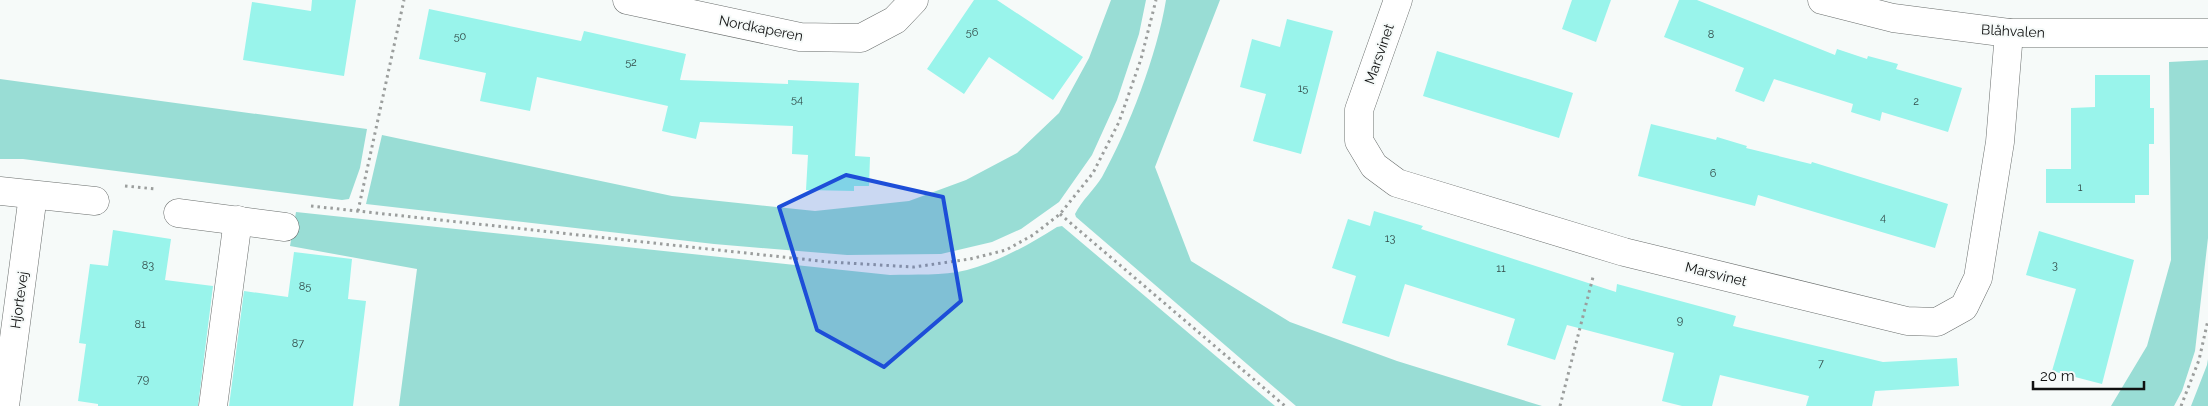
<svg xmlns="http://www.w3.org/2000/svg" width="2208" height="406" font-family="Raleway,sans-serif">
<style>
.green{fill:#99ddd5}
.building{fill:#99f4eb}
.lines{fill:none;stroke-linecap:round;stroke-linejoin:round}
.minor-casing{stroke:#6a6e6d;stroke-width:29}
.path{stroke:#9b9e9d;stroke-width:3;stroke-dasharray:2.5 4;stroke-linecap:butt}
.minor{stroke:#fff;stroke-width:28}
.marked{fill:#1d4ed8;fill-opacity:0.2;stroke:#1d4ed8;stroke-width:4;stroke-linejoin:round}
.labels{text-anchor:middle;dominant-baseline:central;stroke-width:4;stroke-linejoin:round;paint-order:stroke}
.number-label{font-size:11px;fill:#324a48}
.street-label{font-size:14px;fill:#101111;stroke:#f6faf9}
</style>
<rect width="100%" height="100%" fill="#f6faf9"/>
<g class="green">
<polygon points="1111,0 1146,0 1139,34 1117,100 1092,155 1059,202 1021,229 992,242 941,254 847,255 714,244 366,204 382,135 672,196 815,211 909,201 966,180 1017,153 1059,113 1089,58"/>
<path d="M1166,0h54l-65,167 36,94 99,61 107,39 145,45h-246l-220,-189 -1,-3c7,-14 19,-24 27,-37 27,-49 55,-122 64,-177z"/>
<polygon points="2208,60 2208,238 2195,351 2182,391 2174,406 2111,406 2147,346 2171,260 2169,62"/>
<polygon points="0,79 367,129 360,168 349,199 342,200 23,159 0,159"/>
<path d="M296,212l594,63c25,-1 52,1 77,-5 32,-9 62,-25 90,-43l5,-1 213,180h-876l18,-137 -127,-23z"/>
<polygon points="2208,359 2208,406 2191,406 2207,365"/>
</g>
<g class="building">
<polygon points="312,0 356,0 344,76 243,60 252,2 311,11"/>
<polygon points="974,0 997,0 1083,57 1053,100 989,57 964,94 927,69"/>
<polygon points="1572,0 1611,0 1596,42 1562,29"/>
<polygon points="1679,0 1697,0 1835,55 1837,49 1867,59 1868,56 1898,64 1896,69 1962,88 1948,132 1882,112 1880,121 1851,112 1853,104 1774,79 1764,102 1735,91 1744,68 1664,37"/>
<polygon points="429,9 581,41 584,31 686,54 680,80 788,84 788,80 859,83 855,156 870,157 869,186 854,186 854,191 806,190 808,155 792,154 793,126 700,122 696,139 662,131 668,106 537,77 530,111 480,101 486,73 419,59"/>
<polygon points="1287,19 1333,31 1301,154 1253,141 1266,94 1240,87 1252,39 1280,47"/>
<polygon points="1437,51 1573,93 1559,138 1423,96"/>
<polygon points="2095,75 2150,75 2150,108 2154,108 2154,144 2149,144 2149,195 2135,195 2135,203 2046,203 2046,169 2071,169 2071,108 2095,107"/>
<polygon points="1651,124 1716,140 1717,137 1747,146 1746,148 1811,164 1812,162 1948,204 1935,248 1758,195 1755,206 1638,176"/>
<polygon points="1374,211 1423,226 1421,229 1616,292 1617,284 1736,316 1733,326 1883,362 1957,358 1959,386 1875,391 1872,406 1806,406 1809,396 1720,375 1712,406 1682,406 1662,401 1674,353 1567,325 1555,360 1507,345 1515,319 1405,284 1389,337 1342,323 1356,276 1332,268 1348,219 1370,226"/>
<polygon points="113,230 171,239 165,280 213,286 198,406 98,406 98,404 78,401 86,344 79,343 90,264 108,266"/>
<polygon points="2039,231 2134,260 2102,384 2052,371 2076,289 2026,275"/>
<polygon points="294,252 352,259 348,299 366,301 353,406 229,406 244,291 288,297"/>
</g>
<g class="lines">
<defs>
<g id="minor">
<polyline points="627,0 800,37 861,38 895,20 914,0"/>
<polyline points="1398,0 1359,110 1359,141 1374,166 1397,183 1624,252 1907,321 1937,322 1964,307 1978,278 2000,142 2009,33"/>
<polyline points="1822,0 1893,18 2009,33 2208,33"/>
<polyline points="0,191 95,201"/>
<polyline points="178,213 285,227"/>
<polyline points="5,406 33,195"/>
<polyline points="213,406 238,220"/>
</g>
</defs>
<use href="#minor" class="minor-casing"/>
<g class="path">
<polyline points="125,186 156,189"/>
<polyline points="311,206 829,262 914,267 970,259 1006,250 1033,235 1060,214 1093,173 1119,122 1141,59 1156,0"/>
<polyline points="358,211 404,0"/>
<polyline points="1060,214 1285,406"/>
<polyline points="1560,406 1593,277"/>
<polyline points="2181,406 2199,360 2208,320"/>
</g>
<use href="#minor" class="minor"/>
</g>
<path class="marked" d="M846,175l97,22 18,104 -77,66 -67,-37 -38,-123z"/>
<g class="labels">
<g class="number-label">
<text x="972" y="32">56</text>
<text x="1711" y="34">8</text>
<text x="460" y="36">50</text>
<text x="631" y="62">52</text>
<text x="1303" y="88">15</text>
<text x="797" y="99">54</text>
<text x="1916" y="101">2</text>
<text x="1713" y="173">6</text>
<text x="2080" y="187">1</text>
<text x="1883" y="217">4</text>
<text x="1390" y="238">13</text>
<text x="148" y="265">83</text>
<text x="2055" y="265">3</text>
<text x="1501" y="268">11</text>
<text x="305" y="286">85</text>
<text x="1680" y="320">9</text>
<text x="140" y="324">81</text>
<text x="298" y="343">87</text>
<text x="1821" y="363">7</text>
<text x="143" y="379">79</text>
</g>
<g class="street-label">
<text transform="translate(761 28) rotate(11)">Nordkaperen</text>
<text transform="translate(2013 31) rotate(3)">Blåhvalen</text>
<text transform="translate(1379 54) rotate(-71)">Marsvinet</text>
<text transform="translate(1716 274) rotate(14)">Marsvinet</text>
<text transform="translate(19 300) rotate(-82)">Hjortevej</text>
</g>
</g>
<path d="M2033 381v8h111v-8" fill="none" stroke="#101111" stroke-width="2.5"/>
<text x="2040" y="381" font-size="15" fill="#101111" stroke="#f6faf9" stroke-width="4" paint-order="stroke">20 m</text>
</svg>
